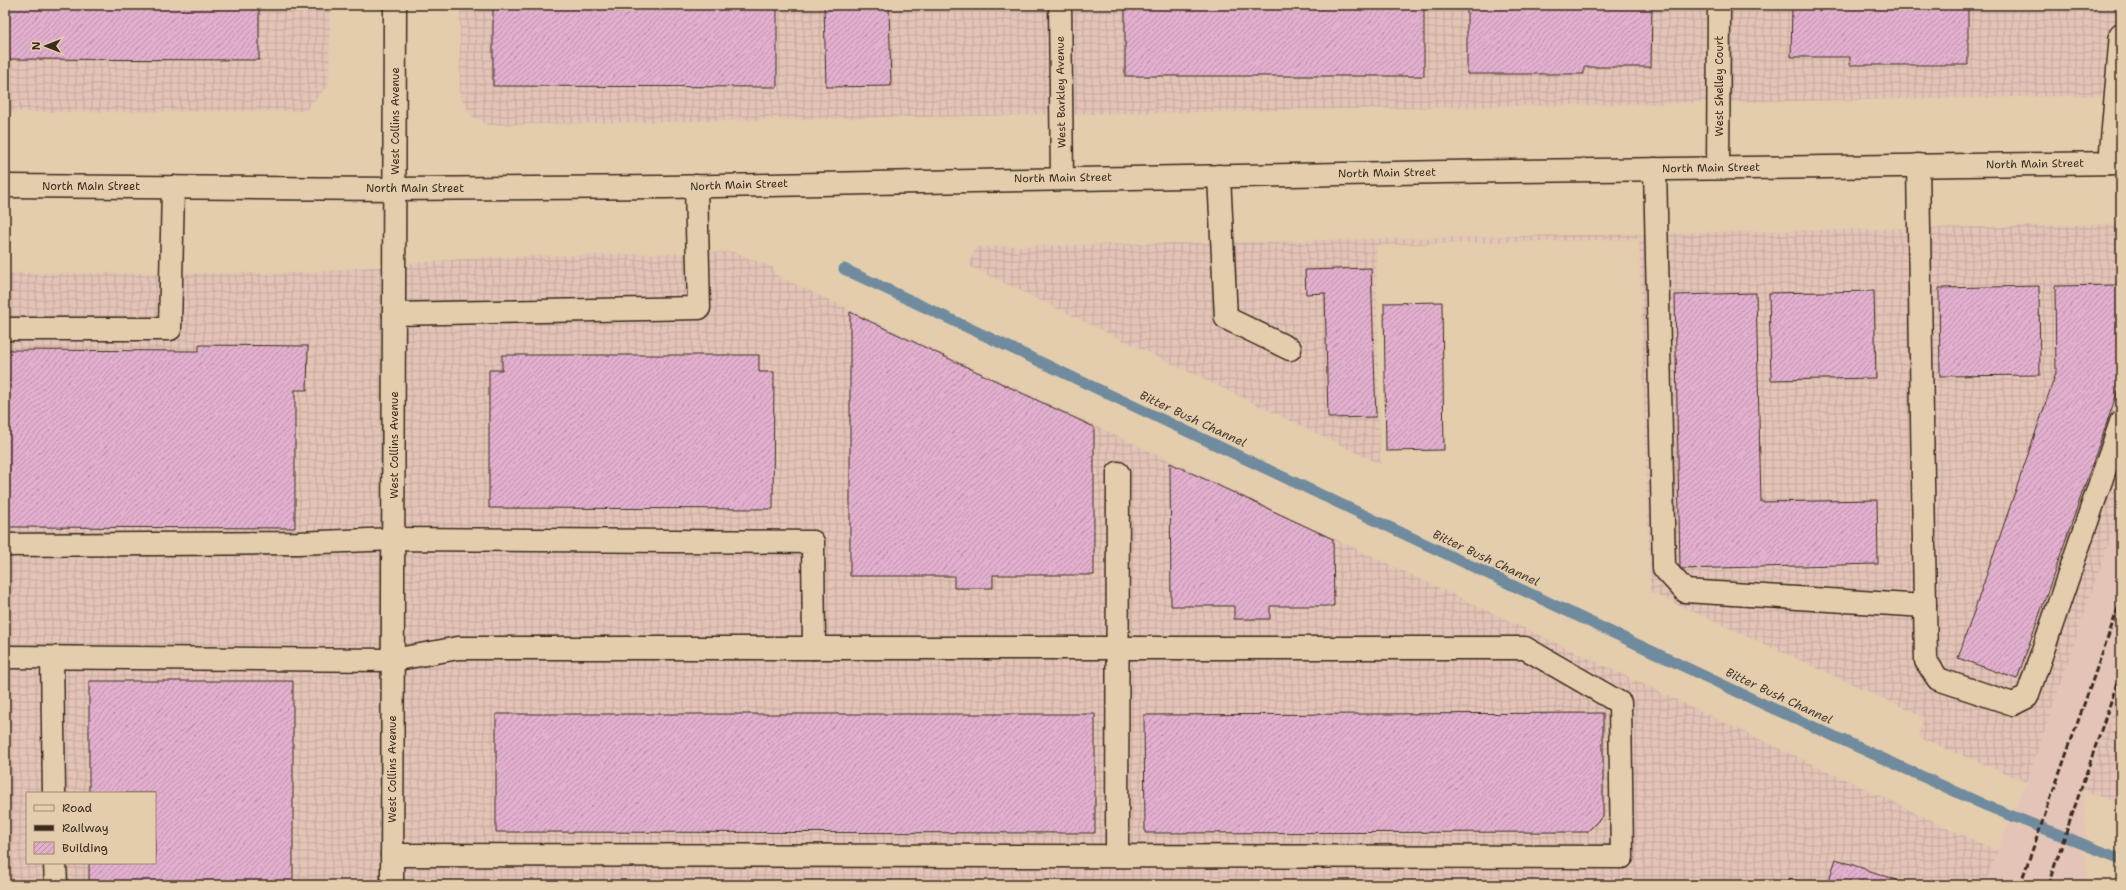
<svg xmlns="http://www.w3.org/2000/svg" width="2126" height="890" font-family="'Shantell Sans',sans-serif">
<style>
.built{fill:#e3c4b6}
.industrial{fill:url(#industrial-grid);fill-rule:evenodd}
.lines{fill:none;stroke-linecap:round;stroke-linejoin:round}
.stream{stroke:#708b9e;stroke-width:11}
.building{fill:url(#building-hatch);stroke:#3b2a1e}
.minor-casing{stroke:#3b2a1e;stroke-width:25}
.major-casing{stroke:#3b2a1e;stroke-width:25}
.minor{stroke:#e3cdac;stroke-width:22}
.major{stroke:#e3cdac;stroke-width:22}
.rail{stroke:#3b2a1e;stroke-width:3;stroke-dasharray:6 3;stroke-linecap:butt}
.labels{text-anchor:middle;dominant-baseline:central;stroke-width:4;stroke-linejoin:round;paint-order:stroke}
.street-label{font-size:11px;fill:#3b2a1e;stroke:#e3cdac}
.water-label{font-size:12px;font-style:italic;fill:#443a33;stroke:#e3cdac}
</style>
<defs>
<pattern id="industrial-grid" width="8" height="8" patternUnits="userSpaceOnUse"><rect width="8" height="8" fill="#e3c4b6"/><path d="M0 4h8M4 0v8" fill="none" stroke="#c4a99c"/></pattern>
<pattern id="building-hatch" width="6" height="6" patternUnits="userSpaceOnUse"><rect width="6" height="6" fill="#e2b0ce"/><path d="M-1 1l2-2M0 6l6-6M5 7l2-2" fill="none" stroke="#b88fa7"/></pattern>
</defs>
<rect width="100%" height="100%" fill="#e3cdac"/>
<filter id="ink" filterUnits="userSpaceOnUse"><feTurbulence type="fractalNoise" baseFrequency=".025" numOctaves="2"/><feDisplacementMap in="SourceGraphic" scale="8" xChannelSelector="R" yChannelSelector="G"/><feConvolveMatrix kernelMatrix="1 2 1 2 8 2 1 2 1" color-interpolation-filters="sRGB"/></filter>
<g filter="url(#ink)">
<polygon class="built" points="2121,507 2121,686 2084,790 2087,885 1985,885 1997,851 2027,782"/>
<g class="industrial">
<polygon points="5,5 330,5 329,84 305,111 5,112"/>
<polygon points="460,5 2121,5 2121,95 488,125 472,116 460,97"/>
<polygon points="2121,224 2121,507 2027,782 1918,737 1924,717 1650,592 1639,239 1376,245 1380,464 969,266 975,247"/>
<path d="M735,252l39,16v6l1223,577 -12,34h-1980v-612h297l181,-16zM27,793h128v70h-128z"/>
<polygon points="2121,686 2121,805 2084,790"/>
</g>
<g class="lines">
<polyline class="stream" points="844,269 1759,702 1987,806 2121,859"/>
</g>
<g class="building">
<polygon points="5,5 259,5 259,60 5,59"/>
<polygon points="493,5 777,5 777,87 493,86"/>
<polygon points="824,5 889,5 891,86 826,87"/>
<rect x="1125" y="5" width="299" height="71"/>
<polygon points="1467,5 1652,5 1651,67 1584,67 1584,74 1467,74"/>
<polygon points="1792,5 1968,5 1968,65 1850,65 1850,57 1791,57"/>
<polygon points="1371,268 1376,417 1328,418 1325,293 1306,294 1305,270"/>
<polygon points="2121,285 2121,382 2017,679 1958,658 2056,373 2055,286"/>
<polygon points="2039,286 2040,375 1940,376 1939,288"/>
<polygon points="1874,291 1876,378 1771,380 1769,293"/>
<polygon points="1756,293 1761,502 1877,500 1878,564 1680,569 1675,295"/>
<polygon points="1442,302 1444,450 1386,451 1384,303"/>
<polygon points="850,312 1094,427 1094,575 993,575 993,588 954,588 954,576 850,576"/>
<polygon points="199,345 308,346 307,390 295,390 295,528 5,527 5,350 199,351"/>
<polygon points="502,355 759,355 759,372 774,372 773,509 489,508 489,370 502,370"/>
<polygon points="1170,463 1333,539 1334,606 1270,606 1270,619 1234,619 1234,606 1171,606"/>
<polygon points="89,681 293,681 293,885 89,885 89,863 155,863 155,793 89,793"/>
<polygon points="1603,713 1603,816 1587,832 1145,833 1144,715"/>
<polygon points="496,714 1095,714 1095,833 496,832"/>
<polygon points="1836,859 1911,885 1827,885"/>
<polygon points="1789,878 1809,885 1786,885"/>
</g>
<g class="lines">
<defs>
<g id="minor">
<polyline points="1060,5 1062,178"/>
<polyline points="2110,163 2121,34"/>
<polyline points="1718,167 1719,5"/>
<polyline points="1655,169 1664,568 1685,591 1925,606 1918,165"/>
<polyline points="1219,176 1226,318 1290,349"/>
<polyline points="394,314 699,308 696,186"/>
<polyline points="5,329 170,329 173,187"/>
<polyline points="5,545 298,543 393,539 813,542 814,648"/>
<polyline points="1925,606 1926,661 1938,679 2013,704 2027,697 2121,422"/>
<polyline points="5,657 393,660 458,648 1525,648 1620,703 1622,857 392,855"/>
<polyline points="52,658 54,793"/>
<polyline points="1117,856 1118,473"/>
<polyline points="55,863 56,885"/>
<polyline points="392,885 395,5"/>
</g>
<polyline id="major" points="5,186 395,189 665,187 1445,172 2121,163"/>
</defs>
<use href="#minor" class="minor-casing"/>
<use href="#major" class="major-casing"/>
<use href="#minor" class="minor"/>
<use href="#major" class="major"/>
<g class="rail">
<polyline points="2020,885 2121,600"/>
<polyline points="2048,885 2121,672"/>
</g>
</g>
</g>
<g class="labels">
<g class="street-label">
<text transform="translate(1719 86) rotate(-90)">West Shelley Court</text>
<text transform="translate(1061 92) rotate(-91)">West Barkley Avenue</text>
<text transform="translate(395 121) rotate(-90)">West Collins Avenue</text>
<text transform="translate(2035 164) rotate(-1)">North Main Street</text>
<text transform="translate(1711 168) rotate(-1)">North Main Street</text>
<text transform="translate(1387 173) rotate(-1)">North Main Street</text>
<text transform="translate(1063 178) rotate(-1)">North Main Street</text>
<text transform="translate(739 185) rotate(-2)">North Main Street</text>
<text x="91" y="186">North Main Street</text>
<text x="415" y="188">North Main Street</text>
<text transform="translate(394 445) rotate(-90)">West Collins Avenue</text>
<text transform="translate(392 769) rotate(-90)">West Collins Avenue</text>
</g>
<g class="water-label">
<text transform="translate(1193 419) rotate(25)">Bitter Bush Channel</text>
<text transform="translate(1486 558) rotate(25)">Bitter Bush Channel</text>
<text transform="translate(1779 696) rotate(25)">Bitter Bush Channel</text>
</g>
</g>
<rect width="2126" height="890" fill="none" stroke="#e3cdac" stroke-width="20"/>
<rect x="10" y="10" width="2106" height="870" fill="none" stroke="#3b2a1e" stroke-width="1.5" filter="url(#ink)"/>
<rect x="26" y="792" width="130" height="72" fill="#e3cdac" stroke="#a08c73"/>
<rect x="34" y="805" width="20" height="6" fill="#e3cdac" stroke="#a08c73"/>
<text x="62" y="812" font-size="12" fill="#3b2a1e">Road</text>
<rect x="34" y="825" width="20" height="6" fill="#3b2a1e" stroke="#a08c73"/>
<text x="62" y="832" font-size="12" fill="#3b2a1e">Railway</text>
<rect x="34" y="842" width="20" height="12" fill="url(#building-hatch)" stroke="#a08c73"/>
<text x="62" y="852" font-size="12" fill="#3b2a1e">Building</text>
<g transform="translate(46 46) rotate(270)" stroke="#e3cdac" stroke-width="3" paint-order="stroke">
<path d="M0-3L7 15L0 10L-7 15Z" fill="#3b2a1e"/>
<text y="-6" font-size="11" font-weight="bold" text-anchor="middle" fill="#3b2a1e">N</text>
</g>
</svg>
